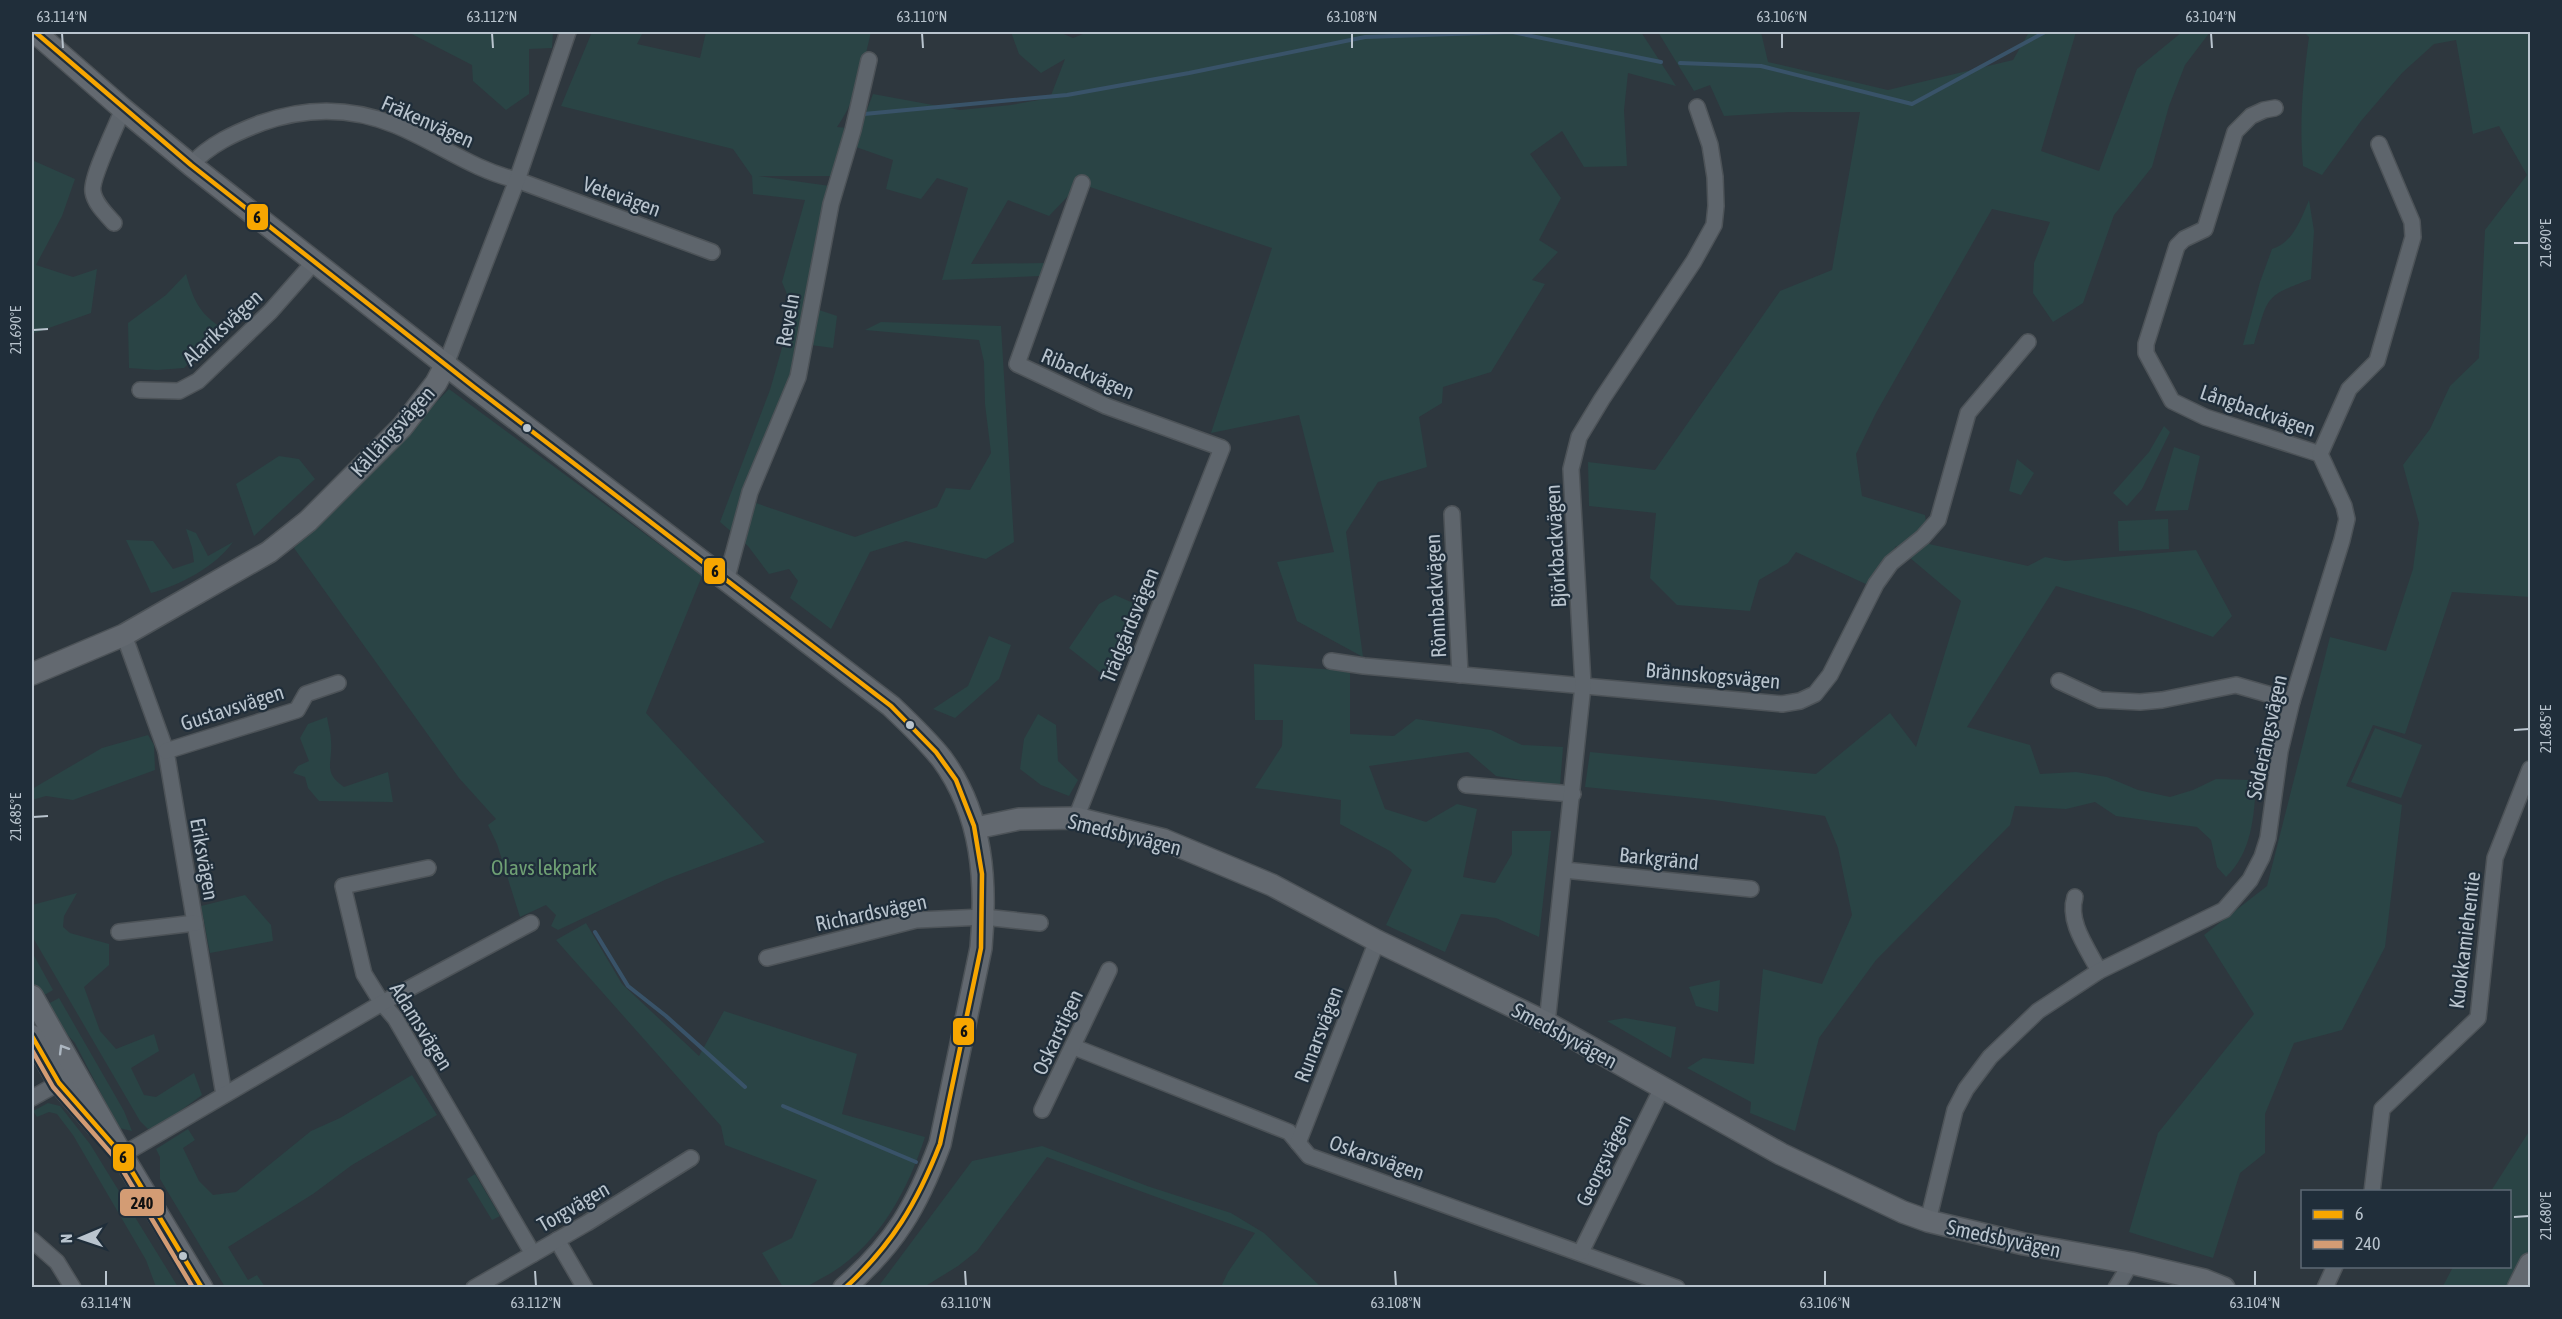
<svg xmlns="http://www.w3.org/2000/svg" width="2562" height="1319" font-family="'Asap Condensed',sans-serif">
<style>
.green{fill:#2a4445}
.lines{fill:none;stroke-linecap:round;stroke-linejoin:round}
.stream{stroke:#395369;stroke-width:4}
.street-casing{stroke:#4d5358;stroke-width:18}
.secondary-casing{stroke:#4d5358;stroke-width:24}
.street{stroke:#5e656c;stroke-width:15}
.secondary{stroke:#636970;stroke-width:21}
.bus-1-casing{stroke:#202e3a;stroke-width:9}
.bus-2-casing{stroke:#202e3a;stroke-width:9}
.bus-1{stroke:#f7a600;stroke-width:4.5}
.bus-2{stroke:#d39c74;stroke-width:4.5}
.oneway{stroke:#acb6c0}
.ticks{fill:none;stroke:#b9c4ce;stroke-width:2}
.bus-dot{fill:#b9c4ce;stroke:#202e3a;stroke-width:2}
.labels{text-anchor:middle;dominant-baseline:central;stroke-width:4.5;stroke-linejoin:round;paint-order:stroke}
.street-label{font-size:21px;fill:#b9c4ce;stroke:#202e3a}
.park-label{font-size:21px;fill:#6fa074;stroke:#202e3a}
.line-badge{stroke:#202e3a;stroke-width:2}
.pale-badge-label{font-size:16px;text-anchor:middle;font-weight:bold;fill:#111}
.neatline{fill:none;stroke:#b9c4ce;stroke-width:2}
.ticks-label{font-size:15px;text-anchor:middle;fill:#b9c4ce}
</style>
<rect width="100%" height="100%" fill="#2e373e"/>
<g class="green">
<polygon points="408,32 553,32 552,48 529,49 529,94 506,110 473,81 472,65"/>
<path d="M592,32h51l-6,12 63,14 6,-26h165c-8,33 -14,67 -34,95l11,1 -15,48h-75l72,10 -26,119 33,11 -4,32 -30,-4 -56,156 108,37 82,-30 9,-19 24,2 21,-37 -6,-49 -1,-42 -5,-22 -114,-10 16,-8 120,4 13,216 -28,17 -80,-18 -36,11 -39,77 -41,-31 8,-17 -9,-12 -20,5 -21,-28 -28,-24 50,-132 23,-81 -11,-27 23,-82 -52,-6 -1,-18 -19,-27 -172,-43z"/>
<polygon points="1011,32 1059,32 1073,38 1088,32 1641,32 1676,86 1628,73 1624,110 1627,166 1584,167 1562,131 1530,154 1561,198 1539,240 1558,252 1532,280 1545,284 1491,372 1443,387 1442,403 1419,417 1427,467 1378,482 1346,532 1363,657 1297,621 1277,562 1334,552 1299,415 1211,433 1272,248 1075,182 1070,194 1049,216 1008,200 971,264 1045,263 1040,276 942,280 968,188 937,178 921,199 886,189 893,160 853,146 873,94 960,110 1011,105 1050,98 1065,59 1041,73 1019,54"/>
<path d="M1658,32h103l7,30 120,28 125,-30 16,-28h47l-35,119 58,20 38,-102 45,-37h28l-25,33 -16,41 -17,61 -38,48 -31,88 -30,19 -20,-29 1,-30 16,-41 -58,-13 -116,204 -20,41 6,42 63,19 4,29 99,22 17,-9 20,4 131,-11 36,66 -19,21 -75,-27 -82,-24 -89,141 63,18 10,29 36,-2 31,5 31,13 32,7 23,-7 23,-11 36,1 4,3c-2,34 -4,69 -30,94l-9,-10 -6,-27 -14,-13 -81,-11 -21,-14 -29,7 -51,-3 -5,19 -134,135 -57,78 -24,93 -45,-18 1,-11 -64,-34 16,-10 51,6 9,-95 59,15 30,-69 -14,-67 -13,-32 -111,-16 -129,-13 5,-35 226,22 74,-61 26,34 45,-146 -65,-55 -28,39 -72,-33 -8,11 -29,17 -9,31 -73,-6 -27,-27 6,-65 -67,-7 -1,-44 67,8 125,-179 52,-21 28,-158h-71l-65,4 -14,-31 -16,6z"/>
<path d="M2304,32h226v565l-78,-5 -47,142 -32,-9 -27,61 56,19 -17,142 -43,83 -48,13 -29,71v39l-25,20 -27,85 -84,-26 29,-99 96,-119 -50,-79 63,-49 63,-249 56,14 27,-82 6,-46 -16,-58 27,-36 20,-43 29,-28 6,-128 42,-55 -28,-49 -26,8 -17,-94 -22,4 -32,29 -41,48 -39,54 -19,-9c-4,-44 0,-85 6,-129z"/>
<polygon points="32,160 75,179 62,216 36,265 73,277 97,269 91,313 32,334"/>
<path d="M2309,200l5,31 -3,48c-48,18 -42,17 -57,65l-11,1 17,-63 12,-33c21,-6 29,-30 37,-49z"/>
<path d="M186,274c8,27 12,38 37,55l-39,39 -27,2 -28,-2 -1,-45 38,-28z"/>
<polygon points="449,389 702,576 646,713 765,842 667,879 558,930 551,926 556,915 546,905 520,917 497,844 488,825 496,819 459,778 294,548"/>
<polygon points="2164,426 2170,432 2142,489 2127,506 2113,493 2149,452"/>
<polygon points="2174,447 2200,456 2188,510 2155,511"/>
<polygon points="279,456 299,459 315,479 254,536 236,484"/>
<polygon points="2017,459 2034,473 2021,495 2009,491"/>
<polygon points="2168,519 2169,549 2119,551 2118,521"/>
<path d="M186,529l10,4 12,23 25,-14c-18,25 -53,43 -82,51l-25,-53 27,1 20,28 21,-7 -2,-14z"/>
<polygon points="1115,595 1140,606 1112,682 1069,648 1099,604"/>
<polygon points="989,636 1011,645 999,679 955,718 933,709 968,686"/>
<polygon points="1254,664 1350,671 1350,734 1394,736 1416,719 1491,730 1522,745 1563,747 1560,786 1496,776 1468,752 1369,766 1385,809 1426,822 1457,804 1477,809 1463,877 1495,883 1512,854 1512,831 1551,831 1539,937 1496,918 1461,914 1445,952 1386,925 1412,870 1390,851 1340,824 1341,800 1255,788 1282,746 1283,720 1255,720"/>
<polygon points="1038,714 1056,725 1058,761 1078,780 1069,796 1041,785 1020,769 1024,739"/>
<path d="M327,717c1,8 4,16 4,24 2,22 -9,31 13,46l44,-15 5,30 -74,-1 -11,-13 -3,-11 -12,-4 5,-7 11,-5 -9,-23 8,-14z"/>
<polygon points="2375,728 2422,745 2401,798 2351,782"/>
<polygon points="148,735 154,745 155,770 73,800 46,796 32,800 32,789 102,748"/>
<polygon points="77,893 64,916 63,927 70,933 109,944 109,965 84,987 100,1031 116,1049 154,1034 159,1051 131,1068 144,1095 156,1097 194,1073 202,1095 158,1127 148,1129 140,1121 32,936 32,905"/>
<polygon points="245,895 271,925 273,941 210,953 201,906"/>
<path d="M586,923l36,61 77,72 25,-45 133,43 -15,60 83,23c-18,56 -49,113 -103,141 -6,3 -14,9 -21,10 -6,0 -12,0 -18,-1l-21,-34 30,-15 25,-58 -92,-35 -4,-19 -165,-186z"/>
<polygon points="32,952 53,990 41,997 32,981"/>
<polygon points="1720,980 1718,1012 1696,1006 1689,987"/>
<polygon points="59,998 124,1111 132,1131 119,1128 75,1043 56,1022 46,1005"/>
<polygon points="1625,1018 1676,1027 1671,1058 1607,1021"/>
<polygon points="412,1075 437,1115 352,1165 313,1194 228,1247 248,1280 257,1275 265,1287 225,1287 160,1179 160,1157 156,1149 188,1129 195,1140 183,1148 199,1181 213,1195 236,1192 311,1131 340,1118"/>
<polygon points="48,1103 60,1106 90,1144 178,1287 156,1287 146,1260 73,1135 57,1114 49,1112 37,1117 33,1111"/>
<polygon points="2530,1130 2530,1248 2508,1287 2442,1288 2453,1267 2510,1266 2510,1192 2491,1191"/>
<polygon points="1042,1146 1150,1187 1231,1213 1264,1233 1321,1287 1221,1287 1228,1272 1255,1233 1047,1157 977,1251 958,1266 924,1287 878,1287 972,1161"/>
<polygon points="475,1174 500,1216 492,1220 467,1179"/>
</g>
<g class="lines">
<g class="stream">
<polyline points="1680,63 1761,66 1912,104 2045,32"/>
<polyline points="864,114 1067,95 1189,73 1365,37 1512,32 1661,62"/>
<polyline points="595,932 628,986 666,1016 745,1087"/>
<polyline points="783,1106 916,1162"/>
</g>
<defs>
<g id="street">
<polyline points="2275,108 2264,110 2251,116 2235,132 2205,229 2184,239 2177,246 2146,344 2146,353 2172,401 2205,417 2320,454"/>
<path d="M191,165c19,-21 44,-32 70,-42 45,-16 90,-16 134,2 42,17 78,45 122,55l195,72"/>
<path d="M114,223c-8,-9 -19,-19 -21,-31 -3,-13 24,-67 30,-83"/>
<polyline points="446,364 517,180 568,32"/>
<polyline points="140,390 179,391 198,381 270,312 315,261"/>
<polyline points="1452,514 1460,675"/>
<polyline points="726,581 750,492 798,377 831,204 853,130 869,60"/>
<polyline points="124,635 166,751 224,1095"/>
<polyline points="1331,661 1364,666 1782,704 1800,701 1815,694 1830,675 1876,584 1891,563 1923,537 1938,520 1968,413 2028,342"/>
<polyline points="2059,681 2100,700 2140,702 2162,700 2236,685 2292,701"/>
<polyline points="166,751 297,710 306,694 338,683"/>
<polyline points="1466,785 1573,794"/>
<polyline points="1076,818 1222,448 1106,406 1017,364 1082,183"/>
<polyline points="428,868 343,886 364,974 382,1003 395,1018 533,1254"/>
<polyline points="1564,870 1751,889"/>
<path d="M2075,897c-8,25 13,52 24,74"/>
<polyline points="119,932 195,923"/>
<polyline points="767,958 916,920 984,917 1040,923"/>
<polyline points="1547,1023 1583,685 1571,469 1579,437 1602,399 1694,261 1714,225 1716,206 1715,177 1710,145 1697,107"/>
<polyline points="1074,1047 1289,1132 1309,1156 1677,1288"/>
<polyline points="32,1098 66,1079"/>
<polyline points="1042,1110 1109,970"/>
<polyline points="1298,1143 1377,941"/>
<polyline points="122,1155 382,1003 531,923"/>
<polyline points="2372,1192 2382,1109 2478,1018 2495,858 2530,769"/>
<polyline points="1928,1221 1955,1110 1966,1089 1990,1057 2038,1011 2099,971 2224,910 2250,880 2262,857 2268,838 2280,751 2292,701 2342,540 2347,519 2344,506 2320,454 2349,389 2377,361 2413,237 2412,222 2379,144"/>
<polyline points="32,1240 57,1262 73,1288"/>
<polyline points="557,1240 585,1288"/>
<polyline points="1581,1252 1662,1088"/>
<polyline points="474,1288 587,1223 691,1158"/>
<polyline points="2116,1288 2131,1263"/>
<polyline points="2325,1288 2335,1266"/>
</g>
<g id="secondary">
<path d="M35,32l88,77 68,56 283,222 417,319c18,17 36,34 51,53 41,56 45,123 39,189l-41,196c-23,62 -45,100 -96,144"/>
<polyline points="32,674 124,635 269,552 308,521 402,427 436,383 446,364"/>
<polyline points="976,828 1019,819 1076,818 1164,840 1272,885 1377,941 1547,1023 1781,1154 1903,1212 1928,1221 2024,1244 2131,1263 2204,1280 2224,1288"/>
<polyline points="32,996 122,1155 202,1288"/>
<polyline points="32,1036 59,1083 96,1125"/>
<polyline points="2518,1288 2530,1264"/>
</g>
</defs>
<use href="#street" class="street-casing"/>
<use href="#secondary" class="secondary-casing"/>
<use href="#street" class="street"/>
<use href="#secondary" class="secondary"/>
<defs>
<g id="bus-1">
<path d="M35,32l156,133 283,222 417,319 45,46 20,28 18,46 8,48 -1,74 -41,196c-23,59 -48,101 -95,144"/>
<polyline points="32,1036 59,1083 122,1155 202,1288"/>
</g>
<polyline id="bus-2" points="32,1050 53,1087 116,1159 193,1288"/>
</defs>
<use href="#bus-1" class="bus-1-casing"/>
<use href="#bus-2" class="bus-2-casing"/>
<use href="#bus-1" class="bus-1"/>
<use href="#bus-2" class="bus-2"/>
</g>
<defs><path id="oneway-chevron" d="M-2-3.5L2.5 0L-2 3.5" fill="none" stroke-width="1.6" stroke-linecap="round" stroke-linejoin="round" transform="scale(1.5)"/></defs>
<use class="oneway" href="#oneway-chevron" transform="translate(63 1049) rotate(-121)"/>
<path class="ticks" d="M62,33l1,15M492,33l1,15M922,33l1,15M1352,33v15M1782,33v15M2211,33l1,15M2514,243h15M33,330l15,-1M2514,730l15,-1M33,817l15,-1M2514,1217l15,-1M106,1271v15M535,1271l1,15M965,1271l1,15M1395,1271l1,15M1825,1271v15M2255,1271v15"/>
<g class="bus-dot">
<circle cx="527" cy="428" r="5"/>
<circle cx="910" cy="725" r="5"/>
<circle cx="183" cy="1256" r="5"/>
</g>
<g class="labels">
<g class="street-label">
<text transform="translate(428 121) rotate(24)">Fräkenvägen</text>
<text transform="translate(622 196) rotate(20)">Vetevägen</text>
<text transform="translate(787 320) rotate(-80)">Reveln</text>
<text transform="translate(222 327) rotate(-43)">Alariksvägen</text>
<text transform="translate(1088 373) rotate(23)">Ribackvägen</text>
<text transform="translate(2258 410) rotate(19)">Långbackvägen</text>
<text transform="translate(392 431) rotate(-48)">Källängsvägen</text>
<text transform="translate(1555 546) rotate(-93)">Björkbackvägen</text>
<text transform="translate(1435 596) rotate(-93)">Rönnbackvägen</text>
<text transform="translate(1129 625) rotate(-68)">Trädgårdsvägen</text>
<text transform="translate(1713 675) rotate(5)">Brännskogsvägen</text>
<text transform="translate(232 707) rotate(-18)">Gustavsvägen</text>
<text transform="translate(2266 737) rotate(-78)">Söderängsvägen</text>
<text transform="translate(1125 834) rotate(14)">Smedsbyvägen</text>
<text transform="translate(1659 858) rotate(6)">Barkgränd</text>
<text transform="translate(205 859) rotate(80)">Eriksvägen</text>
<text transform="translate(871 912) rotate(-12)">Richardsvägen</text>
<text transform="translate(2464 940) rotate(-83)">Kuokkamiehentie</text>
<text transform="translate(422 1026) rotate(58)">Adamsvägen</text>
<text transform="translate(1057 1032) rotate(-65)">Oskarstigen</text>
<text transform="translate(1318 1034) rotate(-69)">Runarsvägen</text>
<text transform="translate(1565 1035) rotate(28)">Smedsbyvägen</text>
<text transform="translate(1377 1157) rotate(19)">Oskarsvägen</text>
<text transform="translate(1603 1160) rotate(-64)">Georgsvägen</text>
<text transform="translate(573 1206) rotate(-30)">Torgvägen</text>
<text transform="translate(2004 1238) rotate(12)">Smedsbyvägen</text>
</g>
<g class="park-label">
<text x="544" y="867">Olavs lekpark</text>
</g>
</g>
<g class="line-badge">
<rect x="246" y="203" width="23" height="28" rx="6" fill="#f7a600"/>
<rect x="703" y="557" width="23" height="28" rx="6" fill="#f7a600"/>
<rect x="952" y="1017" width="23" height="29" rx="6" fill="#f7a600"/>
<rect x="112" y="1143" width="23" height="29" rx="6" fill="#f7a600"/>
<rect x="119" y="1188" width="46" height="29" rx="6" fill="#d39c74"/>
</g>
<g class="pale-badge-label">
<text x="257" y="223">6</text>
<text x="715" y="577">6</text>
<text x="964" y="1037">6</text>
<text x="123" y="1163">6</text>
<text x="142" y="1209">240</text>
</g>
<rect width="2562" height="1319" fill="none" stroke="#202e3a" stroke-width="66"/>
<rect x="2301" y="1190" width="210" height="78" fill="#202e3a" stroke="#5d6a75" stroke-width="1.5"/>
<rect x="2313" y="1210" width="30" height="9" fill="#f7a600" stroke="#5d6a75" stroke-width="1.5"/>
<text x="2355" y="1220" font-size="18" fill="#b9c4ce">6</text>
<rect x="2313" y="1240" width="30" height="9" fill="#d39c74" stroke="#5d6a75" stroke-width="1.5"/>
<text x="2355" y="1250" font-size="18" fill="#b9c4ce">240</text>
<g transform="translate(81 1238) rotate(268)" stroke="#202e3a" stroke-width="4.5" paint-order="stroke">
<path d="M0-4.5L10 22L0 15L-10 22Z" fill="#b9c4ce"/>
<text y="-9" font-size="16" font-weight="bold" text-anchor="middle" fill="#b9c4ce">N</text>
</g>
<rect x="33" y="33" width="2496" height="1253" class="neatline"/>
<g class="ticks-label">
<text x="62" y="22">63.114°N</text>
<text x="492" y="22">63.112°N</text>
<text x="922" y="22">63.110°N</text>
<text x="1352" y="22">63.108°N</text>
<text x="1782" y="22">63.106°N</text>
<text x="2211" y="22">63.104°N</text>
<text transform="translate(2546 243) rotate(-90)" y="5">21.690°E</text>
<text transform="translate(16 330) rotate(-90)" y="5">21.690°E</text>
<text transform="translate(2546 729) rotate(-90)" y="5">21.685°E</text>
<text transform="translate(16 817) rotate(-90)" y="5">21.685°E</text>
<text transform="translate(2546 1216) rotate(-90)" y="5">21.680°E</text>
<text x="106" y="1308">63.114°N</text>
<text x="536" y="1308">63.112°N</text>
<text x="966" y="1308">63.110°N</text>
<text x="1396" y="1308">63.108°N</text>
<text x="1825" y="1308">63.106°N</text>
<text x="2255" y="1308">63.104°N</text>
</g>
</svg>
